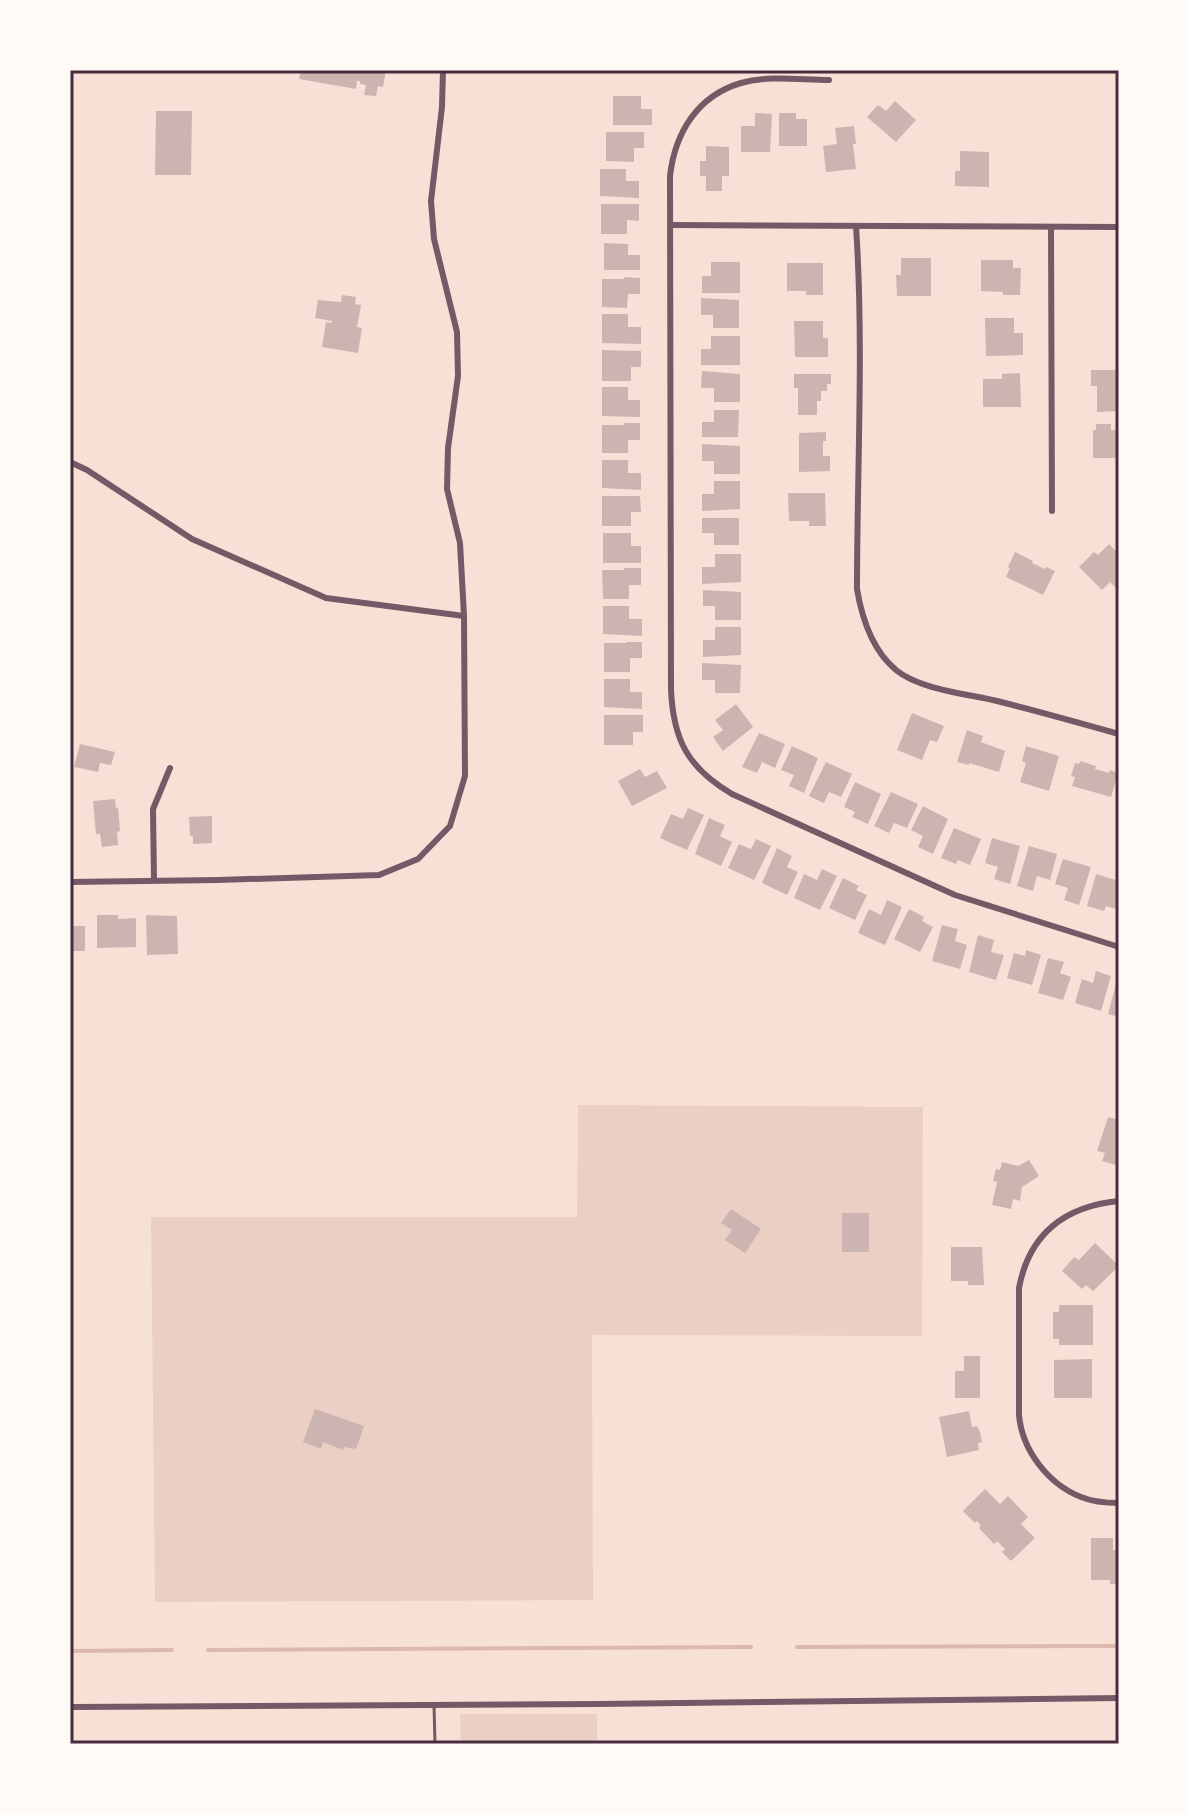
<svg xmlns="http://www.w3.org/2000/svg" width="1189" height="1814" font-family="Helvetica,sans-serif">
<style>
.green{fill:#ebcfc5}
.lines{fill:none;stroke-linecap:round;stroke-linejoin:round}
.stream{stroke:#dcb8b0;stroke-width:4}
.building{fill:#ccb4b1}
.service{stroke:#755966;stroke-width:3}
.minor{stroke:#755966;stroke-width:6}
.neatline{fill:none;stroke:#4a2c40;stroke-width:3}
</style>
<rect width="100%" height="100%" fill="#f7e1d7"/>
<g class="green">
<polygon points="578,1105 923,1107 922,1336 592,1335 593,1600 155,1602 151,1217 577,1217"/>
<polygon points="460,1714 597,1714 597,1744 461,1744"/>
</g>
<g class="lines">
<g class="stream">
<polyline points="797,1647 1119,1646"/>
<polyline points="208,1650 751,1647"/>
<polyline points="70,1651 172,1650"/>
</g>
</g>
<g class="building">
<polygon points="301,70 386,70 383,87 378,86 376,96 364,95 366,85 360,84 360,81 357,81 356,89 299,79"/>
<polygon points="613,96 641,96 641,109 652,109 652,125 613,125"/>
<polygon points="895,101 916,120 896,142 867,117 878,105 886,111"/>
<polygon points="156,111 192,111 191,175 155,175"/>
<polygon points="755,113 772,114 770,152 741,152 741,126 755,126"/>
<polygon points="779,113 796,113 796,119 807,119 807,146 779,146"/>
<polygon points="854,126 856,144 853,144 856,169 826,172 823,146 837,144 835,128"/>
<polygon points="606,132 644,132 644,148 634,148 634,162 606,161"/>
<polygon points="706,146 729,147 729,176 722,176 722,191 706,191 706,176 700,176 700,161 706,161"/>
<polygon points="960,151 989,152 989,187 955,186 955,171 960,171"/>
<polygon points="600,169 626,169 626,181 639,181 639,198 600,196"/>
<polygon points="601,204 639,204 639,221 627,220 627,234 601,234"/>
<polygon points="604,243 628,244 628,255 640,255 640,270 604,270"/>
<polygon points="901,258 931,258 931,296 897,296 896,275 901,275"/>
<polygon points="981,260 1013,260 1013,268 1021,268 1020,295 1003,295 1003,292 981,291"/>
<polygon points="711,262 740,262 740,293 702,293 702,276 711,276"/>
<polygon points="787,263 823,263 823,295 806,295 806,291 787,291"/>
<polygon points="624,277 640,278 640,294 628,294 627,308 602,307 602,279 624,279"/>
<polygon points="342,295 356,297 355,304 361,305 357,327 362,328 358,353 322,347 326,322 332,323 332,321 315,318 318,300 341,302"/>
<polygon points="701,298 739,300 739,328 713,328 713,315 701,315"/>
<polygon points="602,314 628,314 628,327 641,327 641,344 602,343"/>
<polygon points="985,318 1014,318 1014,333 1023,333 1023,355 986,356"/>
<polygon points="794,321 823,321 823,338 828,338 828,357 795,357"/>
<polygon points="711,336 740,336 740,365 701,365 701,349 711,349"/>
<polygon points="602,350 641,351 641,367 631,367 631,381 602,381"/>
<polygon points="1091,370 1119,370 1119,411 1097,412 1097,386 1091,386"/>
<polygon points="702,371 740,374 740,402 714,402 714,388 701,388"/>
<polygon points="1020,373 1021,407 983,407 983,379 1002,379 1002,374"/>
<polygon points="794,374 831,374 831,384 827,384 827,391 821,391 821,401 817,401 817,415 798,415 798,388 794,388"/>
<polygon points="602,387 628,387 628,400 640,400 640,417 602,416"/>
<polygon points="714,410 739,410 738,437 702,437 702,422 714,422"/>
<polygon points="624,423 640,423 640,440 628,440 628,453 602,453 602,425 624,425"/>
<polygon points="1096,424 1111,424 1111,430 1119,430 1119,458 1093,458 1093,430 1096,430"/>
<polygon points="826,432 826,441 823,441 823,456 830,456 830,471 799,472 799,433"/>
<polygon points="702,444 740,446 740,474 714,474 714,461 702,461"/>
<polygon points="602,460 628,460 628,473 641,473 641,490 602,488"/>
<polygon points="714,481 740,481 740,509 702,511 702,494 714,494"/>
<polygon points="788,493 825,493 826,526 809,526 809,521 789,521"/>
<polygon points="602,496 640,496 641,512 631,512 631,526 602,526"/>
<polygon points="702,518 739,518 739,545 714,545 714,533 702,533"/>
<polygon points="603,533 631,533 631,546 641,546 641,563 603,563"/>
<polygon points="1109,544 1119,554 1119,573 1117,575 1119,577 1119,585 1116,588 1110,582 1102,590 1079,567 1094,552 1098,555"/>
<polygon points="1015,552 1033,561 1032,563 1045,569 1046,567 1055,571 1043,595 1006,577 1010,568 1008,567"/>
<polygon points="715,554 741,554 741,582 702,584 702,567 715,567"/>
<polygon points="624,568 641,568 641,585 629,585 629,599 603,599 602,570 624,570"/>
<polygon points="703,590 741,592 741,620 715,620 715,606 703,606"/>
<polygon points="603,606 629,606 629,619 642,619 642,636 603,634"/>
<polygon points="715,627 741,627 741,655 703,657 703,640 715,640"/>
<polygon points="626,642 642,642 642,658 630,658 630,672 604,672 604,643 626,643"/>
<polygon points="702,663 741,665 740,693 715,693 715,680 702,680"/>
<polygon points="604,679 630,679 630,692 642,692 642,709 604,707"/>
<polygon points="736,704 753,727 723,751 713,737 723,730 715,720"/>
<polygon points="912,713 944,726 937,742 930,740 922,760 897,750"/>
<polygon points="604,715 643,715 643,732 633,732 633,745 604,745"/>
<polygon points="967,730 983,736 981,742 1005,751 999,772 969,763 969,765 957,762"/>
<polygon points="759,733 785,744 775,768 762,762 757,773 742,767"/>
<polygon points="80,744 115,752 111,765 100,763 98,772 74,767"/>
<polygon points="792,746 818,758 804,793 789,786 794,775 781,770"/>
<polygon points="1026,746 1059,756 1049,791 1020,782 1026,763 1022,761"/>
<polygon points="1080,761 1096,766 1095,769 1109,773 1110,770 1118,773 1111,797 1072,786 1075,777 1071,776 1075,763 1079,764"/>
<polygon points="826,762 852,774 841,797 829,792 824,803 809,796"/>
<polygon points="640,769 645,777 657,771 667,788 632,806 618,781"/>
<polygon points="855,782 881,794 868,824 852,817 855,812 844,807"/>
<polygon points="891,792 918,804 907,828 894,823 889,833 874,826"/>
<polygon points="115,799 116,808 118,807 120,831 117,832 118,845 102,847 100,834 96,834 93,801"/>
<polygon points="923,806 948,819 933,854 918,847 923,836 911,830"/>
<polygon points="688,808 704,815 687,850 660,838 671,814 683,819"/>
<polygon points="212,816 212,843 193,844 193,836 190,836 189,817"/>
<polygon points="709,818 725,825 720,836 732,842 721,866 695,854"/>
<polygon points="954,828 981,839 970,865 958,860 956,864 941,858"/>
<polygon points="992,838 1020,846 1010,884 994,879 998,867 985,863"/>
<polygon points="756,839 771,846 754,880 728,868 739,844 751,849"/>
<polygon points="1029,846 1057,854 1050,880 1037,876 1033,891 1017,886"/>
<polygon points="777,848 792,856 787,867 798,872 787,895 762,883"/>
<polygon points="1063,859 1091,867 1079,905 1064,900 1068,888 1055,884"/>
<polygon points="822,869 837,876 820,910 794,898 804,874 817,880"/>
<polygon points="1096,874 1119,881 1119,900 1116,909 1106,906 1104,911 1087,906"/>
<polygon points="843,878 859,886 856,890 867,895 855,920 829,908"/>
<polygon points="887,900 902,907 885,945 858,933 869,909 881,915"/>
<polygon points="909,909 924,917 922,921 933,927 920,952 894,939"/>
<polygon points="97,915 118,915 118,919 136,918 136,947 97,948"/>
<polygon points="146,915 177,916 178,954 147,955"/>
<polygon points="942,925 958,929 955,941 967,945 960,969 932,961"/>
<rect x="70" y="926" width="15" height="25"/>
<polygon points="978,935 994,940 991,952 1004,955 996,980 969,972"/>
<polygon points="1026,950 1041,955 1032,985 1007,978 1014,953 1025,956"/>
<polygon points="1048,958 1064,962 1060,973 1071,977 1063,1000 1038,993"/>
<polygon points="1096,971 1111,976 1101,1011 1075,1003 1082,979 1093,983"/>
<polygon points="1118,976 1119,976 1119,1017 1108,1014"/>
<polygon points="1108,1117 1119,1120 1119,1166 1102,1161 1105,1153 1097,1151"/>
<polygon points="1029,1160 1039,1176 1022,1187 1020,1201 1013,1199 1011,1209 992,1205 997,1182 993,1181 996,1169 1000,1170 1002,1162 1018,1166"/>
<polygon points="731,1209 761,1229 745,1253 725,1240 732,1230 721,1223"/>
<rect x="842" y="1213" width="27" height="39"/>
<polygon points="1095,1243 1119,1266 1093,1291 1086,1285 1082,1289 1062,1271 1074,1257 1079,1260"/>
<polygon points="951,1247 982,1247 984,1285 968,1285 968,1281 951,1281"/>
<polygon points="1059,1305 1093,1305 1093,1345 1059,1345 1059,1339 1053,1339 1053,1312 1059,1312"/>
<polygon points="964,1356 980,1356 980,1398 955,1398 955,1371 964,1371"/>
<polygon points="1092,1359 1092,1398 1054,1398 1054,1360"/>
<polygon points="315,1409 364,1426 356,1449 344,1447 343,1450 323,1442 321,1449 303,1442"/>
<polygon points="969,1411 972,1427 977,1426 980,1432 982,1442 978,1443 979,1450 947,1457 939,1417"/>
<polygon points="985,1489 1000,1504 1008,1496 1028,1517 1021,1524 1035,1538 1011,1561 1002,1552 1005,1549 997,1541 994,1544 979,1528 981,1526 977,1521 975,1523 963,1511"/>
<polygon points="1091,1538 1113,1538 1113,1550 1119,1550 1119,1584 1110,1584 1110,1580 1091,1580"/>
</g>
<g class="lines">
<polyline class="service" points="434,1705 435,1744"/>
<g class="minor">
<path d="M829,80c-28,0 -60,-5 -88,3 -44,13 -66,50 -71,93l1,513c2,51 17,79 61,105l223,101 164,52"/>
<polyline points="670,225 1119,227"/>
<path d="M856,226c8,121 1,242 1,363 5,30 15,61 39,81 24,20 74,24 105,32 40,10 79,21 118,32"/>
<polyline points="1051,227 1052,511"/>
<polyline points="70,462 87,470 192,539 326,598 464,616"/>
<polyline points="154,880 153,809 170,768"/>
<polyline points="70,882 218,880 379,875 418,859 450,826 465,776 464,616 460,543 447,489 448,448 458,376 457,332 434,239 431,201 442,107 443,70"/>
<path d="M1119,1201c-54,5 -90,33 -100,87v127c3,35 29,69 62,82 12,5 26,6 38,6"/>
<polyline points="70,1707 598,1704 1119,1698"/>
</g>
</g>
<rect width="1189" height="1814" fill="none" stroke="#fffaf5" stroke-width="144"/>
<rect x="72" y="72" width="1045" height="1670" class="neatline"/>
</svg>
